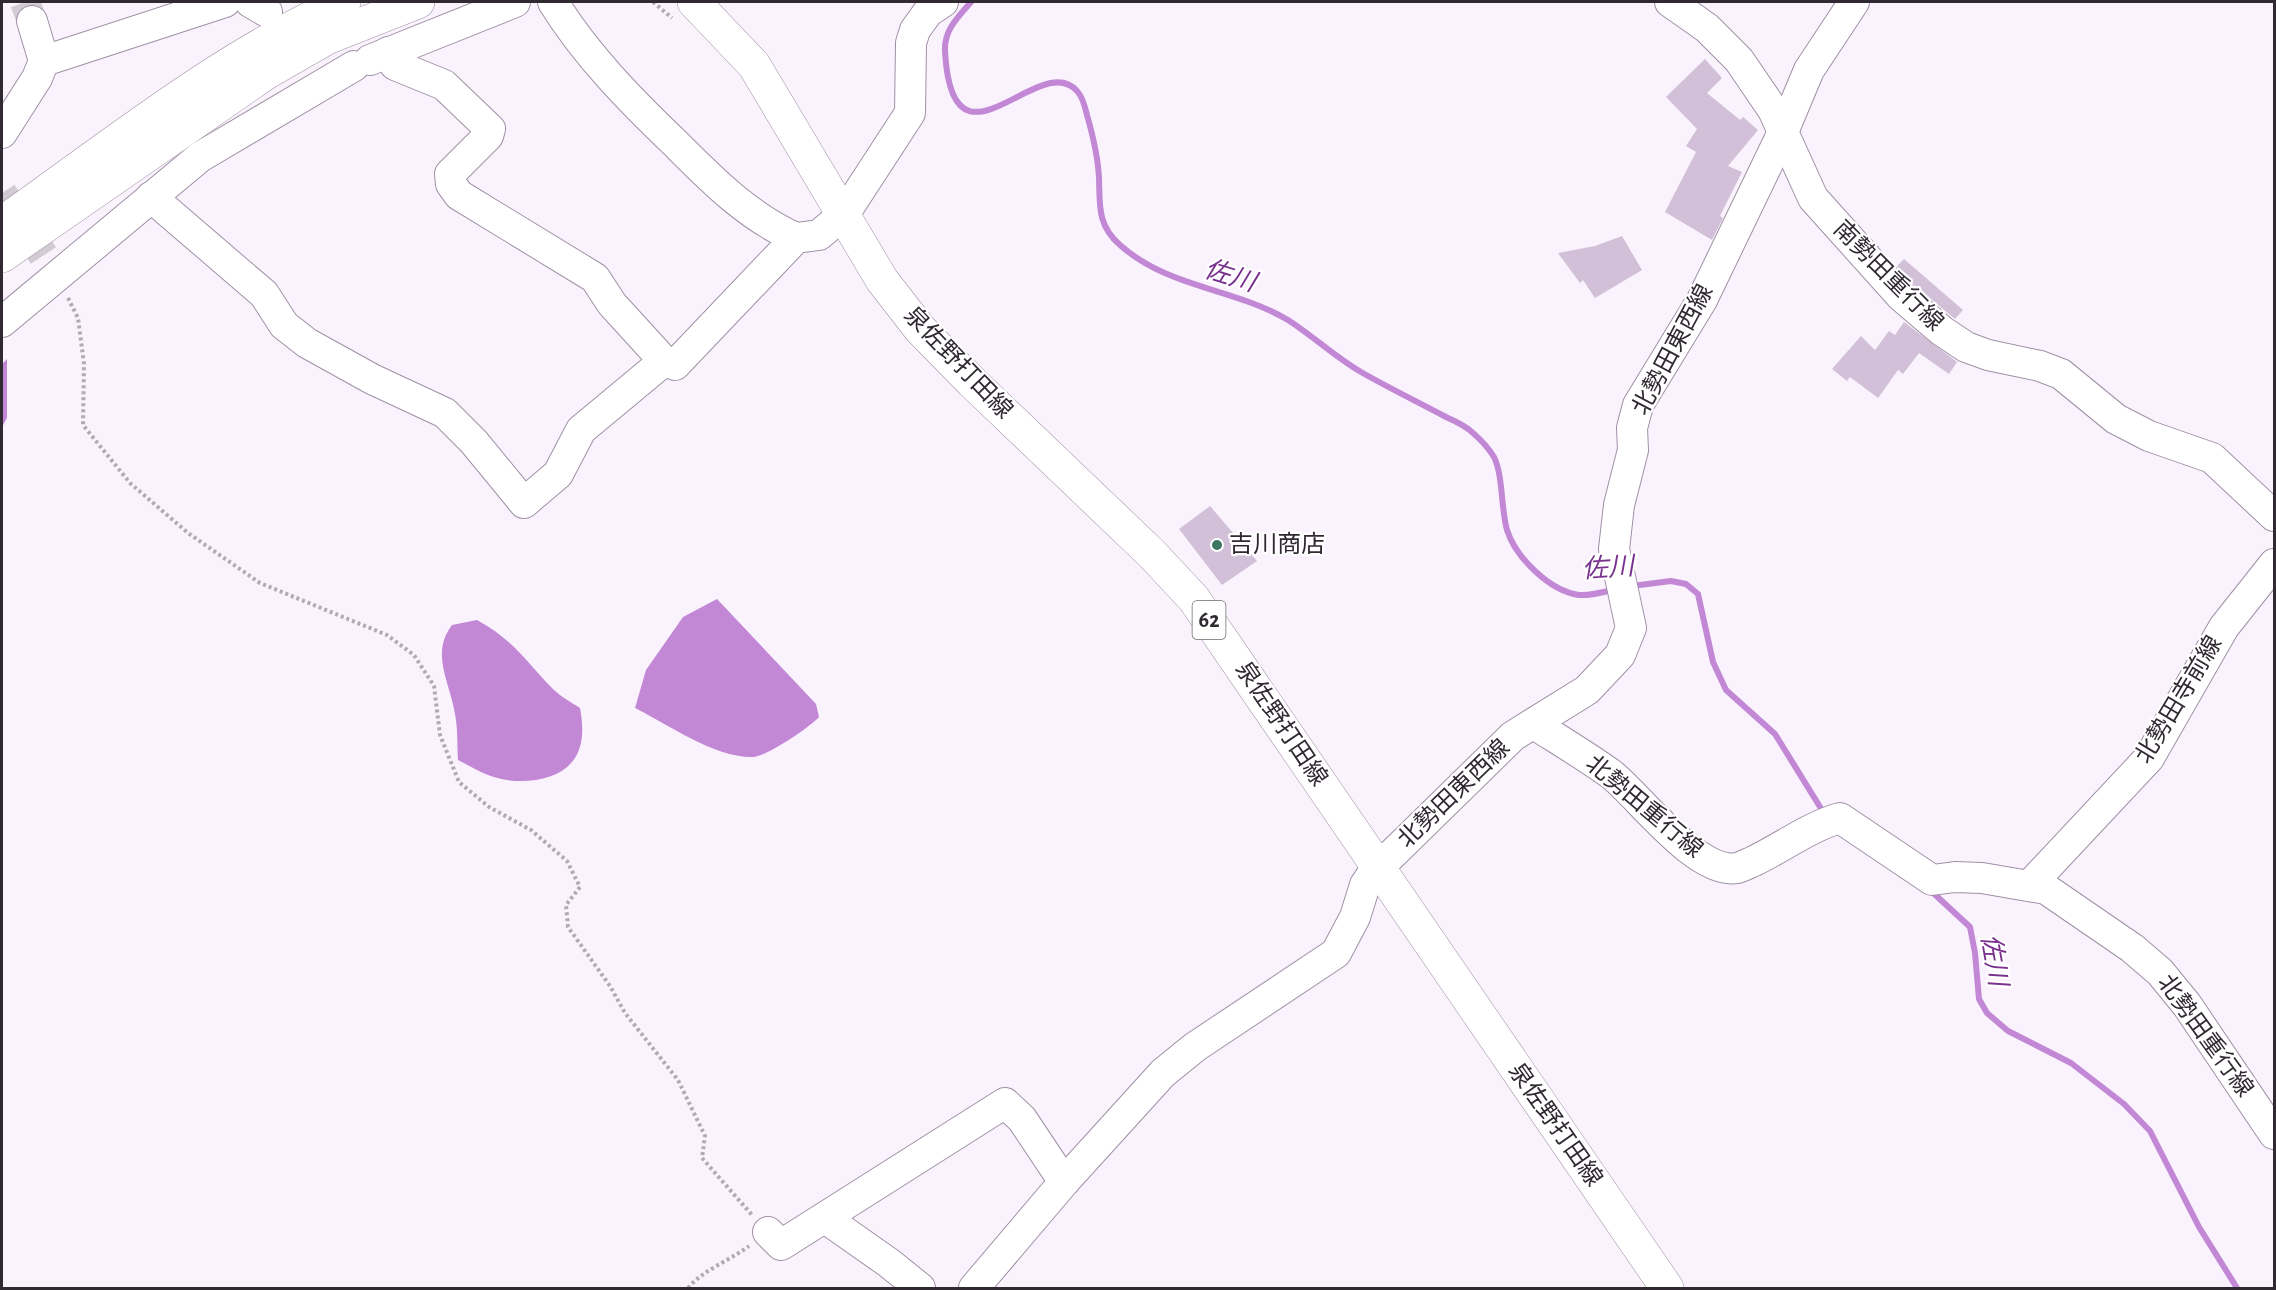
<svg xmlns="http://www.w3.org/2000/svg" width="2276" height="1290" font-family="'Alegreya Sans','Noto Sans JP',sans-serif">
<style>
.water{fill:#c287d5}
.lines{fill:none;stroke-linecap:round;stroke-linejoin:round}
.stream{stroke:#c287d5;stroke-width:6}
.building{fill:#d1c0d7}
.minor-tunnel{stroke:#d2cbd4;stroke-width:30;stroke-dasharray:30 15;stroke-linecap:butt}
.minor-casing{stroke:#a090a6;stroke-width:32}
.major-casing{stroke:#a090a6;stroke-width:34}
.highway-casing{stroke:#a090a6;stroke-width:34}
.path{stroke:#b1aab3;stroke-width:4;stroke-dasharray:3 3;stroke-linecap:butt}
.minor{stroke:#fff;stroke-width:30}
.major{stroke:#fff;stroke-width:33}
.highway{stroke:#fff;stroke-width:33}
.poi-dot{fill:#3b7762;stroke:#fff;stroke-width:2}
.labels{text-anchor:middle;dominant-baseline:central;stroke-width:4.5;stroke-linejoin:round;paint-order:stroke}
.shield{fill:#fff;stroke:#6e6970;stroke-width:1.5}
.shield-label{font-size:22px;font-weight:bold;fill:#302932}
.street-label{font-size:24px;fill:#302932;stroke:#fff}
.poi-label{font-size:24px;fill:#302932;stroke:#fff;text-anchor:start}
.water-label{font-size:26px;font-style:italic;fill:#79318e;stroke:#fff}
</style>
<rect width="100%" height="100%" fill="#faf3fd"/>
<g class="water">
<polygon points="7,359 7,418 2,427 2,364"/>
<path d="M717,599l99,105 3,13c-9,10 -53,40 -66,40 -38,1 -84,-32 -118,-49l11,-38 37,-53z"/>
<path d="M477,620c38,21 48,41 76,69 8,8 18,13 27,19 3,17 5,39 -8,54 -18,22 -60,23 -84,13 -10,-4 -20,-10 -30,-15 -1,-15 0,-31 -3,-46 -5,-32 -25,-60 -3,-89z"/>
</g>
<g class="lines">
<g class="stream">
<path d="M971,2c-13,15 -27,28 -26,49 7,135 95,-3 132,40 6,6 8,16 10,24 6,21 11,41 12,63 1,27 -2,47 21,67 48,43 114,43 168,75 25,16 47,37 73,52 28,16 57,30 85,45 9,4 20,9 27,16 7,6 16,16 21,24 9,18 7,52 13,73 9,28 43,61 72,65 12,1 25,-3 37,-6"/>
<polyline points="1632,586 1671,581 1686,584 1698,594 1713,662 1726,690 1775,734 1825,815"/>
<polyline points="1930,890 1970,927 1975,953 1979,999 1987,1013 2008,1031 2071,1063 2124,1104 2150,1131 2199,1227 2237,1288"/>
</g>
</g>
<g class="building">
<polygon points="1705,59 1722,78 1707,93 1740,120 1743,117 1758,130 1728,166 1742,172 1720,216 1723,218 1712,240 1665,212 1696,152 1686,146 1697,129 1666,97"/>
<polygon points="1622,236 1642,270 1595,298 1583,280 1580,283 1558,253 1595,246"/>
<polygon points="1904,259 1963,310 1955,319 1913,284 1897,266"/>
<polygon points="1904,322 1957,362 1949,374 1919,353 1903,374 1898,370 1878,398 1850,377 1847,381 1832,369 1861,336 1875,350 1889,331 1895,335"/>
<polygon points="1210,506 1257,561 1222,585 1179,529"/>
</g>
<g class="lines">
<g class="minor-tunnel">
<polyline points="25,2 32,21"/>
<polyline points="2,193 45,258"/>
</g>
<defs>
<g id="minor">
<polyline points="250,2 267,12"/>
<path d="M553,2c33,53 76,97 122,141 37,37 72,73 121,95"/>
<polyline points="1670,2 1707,28 1739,60 1773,110 1813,198 1901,296 1942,331 1966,347 1988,355 2040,366 2061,374 2116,419 2149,436 2212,458 2274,516"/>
<polyline points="388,52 395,65 444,85 490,129 488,136 450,174 451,184 459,195 595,278 612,304 664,361 675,365 796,238 819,235 845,213 910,113 911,43 915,30 928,12 943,2"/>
<polyline points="370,60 515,2"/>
<polyline points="44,61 225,2"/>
<polyline points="2,133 37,78 44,61 32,21"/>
<polyline points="151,197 264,294 284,325 307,343 372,379 445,413 474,442 524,503 558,474 581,430 664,361"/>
<polyline points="2,322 200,157 354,66"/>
<path d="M1534,724c25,16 52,32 77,50 28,22 86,101 126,94 5,-1 12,-5 17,-7 29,-14 55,-34 86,-43l92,62 23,-3 27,1 64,11 86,59 28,24 27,33 87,129"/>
<polyline points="2030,885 2149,758 2224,627 2274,564"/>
<polyline points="825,1218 889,1263 920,1288"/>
<polyline points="768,1232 781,1245 1005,1103 1022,1119 1064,1182"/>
<polyline points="974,1288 1064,1182 1163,1073 1195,1047 1336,953 1355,917 1365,885 1373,873 1513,736 1587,690 1620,655 1631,628 1614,549 1619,505 1633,450 1632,428 1638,405 1702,300 1783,132 1809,70 1854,2"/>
</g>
<polyline id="major" points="694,2 754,65 882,280 920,329 972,382 1152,554 1194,599 1667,1288"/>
<g id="highway">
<path d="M2,223c109,-77 219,-166 342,-221"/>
<polyline points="2,256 266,73 327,38 418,2"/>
</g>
</defs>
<use href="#minor" class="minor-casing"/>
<use href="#major" class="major-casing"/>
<use href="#highway" class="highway-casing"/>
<g class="path">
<polyline points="653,2 672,18"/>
<polyline points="68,298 78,318 84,364 83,425 130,483 188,533 260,583 387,635 414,655 434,686 440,735 459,782 489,807 531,830 567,861 580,887 566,905 568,927 610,986 625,1013 678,1080 705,1136 702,1158 752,1215"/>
<path d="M688,1288c15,-18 41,-27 61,-42"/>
</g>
<use href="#minor" class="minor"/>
<use href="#major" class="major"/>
<use href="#highway" class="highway"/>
</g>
<circle class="poi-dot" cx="1217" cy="545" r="6"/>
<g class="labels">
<rect class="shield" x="1192.5" y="601" width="33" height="38" rx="4.5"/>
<g class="shield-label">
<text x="1209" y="620">62</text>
</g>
<g class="street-label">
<text transform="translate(1888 276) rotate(45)">南勢田重行線</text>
<text transform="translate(1673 350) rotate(-62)">北勢田東西線</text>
<text transform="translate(958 363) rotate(46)">泉佐野打田線</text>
<text transform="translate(2179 700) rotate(-59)">北勢田寺前線</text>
<text transform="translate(1281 724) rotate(56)">泉佐野打田線</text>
<text transform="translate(1454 794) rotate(-44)">北勢田東西線</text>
<text transform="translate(1644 807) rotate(40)">北勢田重行線</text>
<text transform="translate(2205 1036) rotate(54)">北勢田重行線</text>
<text transform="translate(1555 1125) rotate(55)">泉佐野打田線</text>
</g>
<g class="poi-label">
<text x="1229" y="545">吉川商店</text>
</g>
<g class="water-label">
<text transform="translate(1230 276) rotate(17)">佐川</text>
<text transform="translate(1608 568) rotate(-4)">佐川</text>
<text transform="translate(1994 960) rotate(80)">佐川</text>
</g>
</g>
<rect width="2276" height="1290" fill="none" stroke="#302932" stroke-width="6"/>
</svg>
